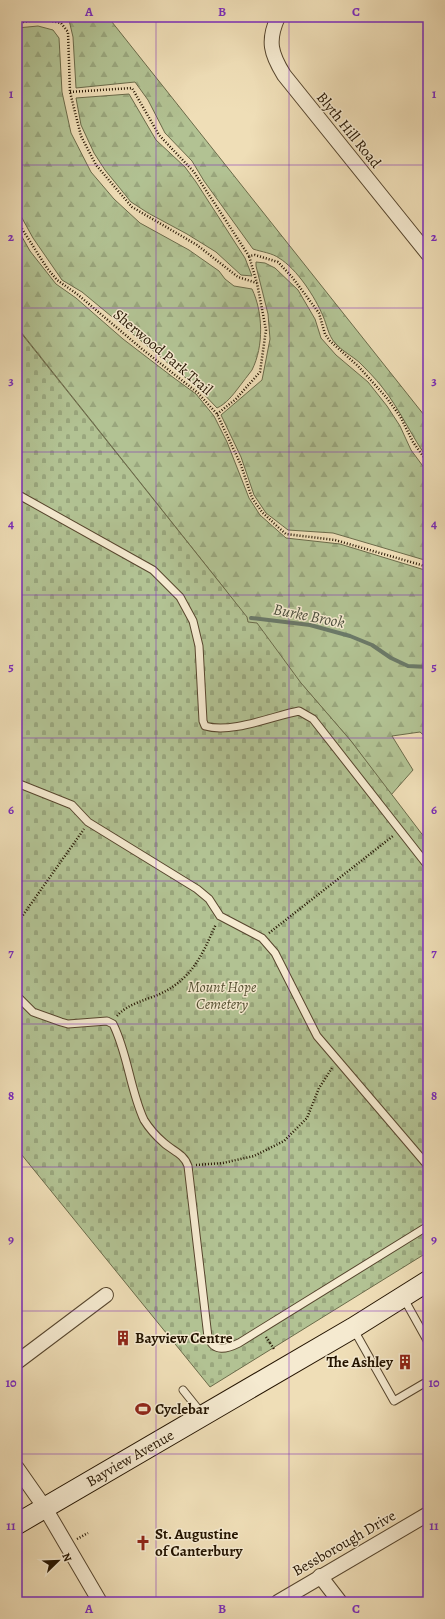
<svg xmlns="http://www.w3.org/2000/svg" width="445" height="1619" font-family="Alegreya,serif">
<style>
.forest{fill:url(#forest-firs);stroke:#6b6b4a}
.cemetery{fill:url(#cemetery-stones);stroke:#6b6b4a}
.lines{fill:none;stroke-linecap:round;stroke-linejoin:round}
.stream{stroke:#6b7968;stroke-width:4}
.service-casing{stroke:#57462e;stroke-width:9}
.minor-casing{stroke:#57462e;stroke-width:16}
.secondary-casing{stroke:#241400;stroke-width:22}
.path{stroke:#241400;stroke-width:2.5;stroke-dasharray:1 2;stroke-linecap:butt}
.service{stroke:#f5ead0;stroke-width:7}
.minor{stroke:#f5ead0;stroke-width:14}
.secondary{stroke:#f5ead0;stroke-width:20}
.grid{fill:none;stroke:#7b2cbf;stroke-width:1;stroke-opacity:0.55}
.labels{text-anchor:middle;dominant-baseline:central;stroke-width:3;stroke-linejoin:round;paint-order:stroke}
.street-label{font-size:15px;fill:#241400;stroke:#f5ead0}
.park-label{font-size:15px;font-style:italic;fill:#565133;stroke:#f5ead0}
.poi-label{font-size:15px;font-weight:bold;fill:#241400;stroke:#f5ead0;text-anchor:start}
.water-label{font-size:16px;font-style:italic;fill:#4d4f3d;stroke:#f5ead0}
.neatline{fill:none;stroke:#7b2cbf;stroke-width:1.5}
.grid-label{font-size:13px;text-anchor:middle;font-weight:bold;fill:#7b2cbf}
</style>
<defs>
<pattern id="forest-firs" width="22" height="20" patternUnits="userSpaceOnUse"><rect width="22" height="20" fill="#b2c293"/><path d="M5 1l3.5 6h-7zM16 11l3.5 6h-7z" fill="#99a67d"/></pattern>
<pattern id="cemetery-stones" width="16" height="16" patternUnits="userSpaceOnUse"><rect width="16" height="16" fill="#b2c293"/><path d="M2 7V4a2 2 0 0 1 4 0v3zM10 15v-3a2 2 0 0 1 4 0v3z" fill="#99a67d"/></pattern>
</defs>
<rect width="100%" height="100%" fill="#efdeb7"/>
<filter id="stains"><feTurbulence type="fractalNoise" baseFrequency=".005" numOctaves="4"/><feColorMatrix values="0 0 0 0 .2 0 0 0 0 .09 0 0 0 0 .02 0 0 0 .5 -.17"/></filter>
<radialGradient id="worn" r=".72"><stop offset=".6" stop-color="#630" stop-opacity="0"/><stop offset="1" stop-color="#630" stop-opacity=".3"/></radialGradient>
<g class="forest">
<path d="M63,17h45l320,403v39c-17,-23 -28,-50 -46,-72 -7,-9 -15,-17 -23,-25 -7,-6 -17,-11 -24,-19 -7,-8 -8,-18 -12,-27 -8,-19 -26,-47 -44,-58 -7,-5 -17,-6 -26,-9l-49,-68 -12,-20 -27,-28 -17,-33 -13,-18 -59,6 -3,-51 -4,-17z"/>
<path d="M38,26l15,4 6,8 3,54 9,41 20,39 23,27 26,24 49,27 30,21 6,8 9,7 18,3c11,23 12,57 0,81 -4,6 -9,11 -13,17 -6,8 -13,17 -22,21l-19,-20 -116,-96 -20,-12 -29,-42 -16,-29v-181z"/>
<polygon points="129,94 156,140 185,167 196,182 245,258 252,276 241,275 216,252 187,234 148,213 131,202 105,170 94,153 81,125 76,98"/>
<polygon points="17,228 30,251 56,284 76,298 123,339 174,378 196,394 214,416 227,442 249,498 260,515 286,538 340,544 428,571 428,739 420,732 392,736 413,770 391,795 351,741 248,622 224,588 17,327"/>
<polygon points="256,262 265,263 275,268 298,290 315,319 321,338 336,355 368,382 387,406 400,426 411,450 428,473 428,561 333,533 288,530 266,513 254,495 241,457 221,415 262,380 270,339 268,314 256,266"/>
</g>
<polygon class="cemetery" points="17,328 224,588 247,617 248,622 257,623 301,683 351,741 428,842 428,1252 210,1387 17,1149"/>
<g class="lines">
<polyline class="stream" points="251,618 310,625 350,636 372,645 391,658 408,666 428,667"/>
<defs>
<g id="service">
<path d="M17,494l136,76 27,27 13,24 6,25 4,75 2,5c26,8 68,-10 94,-15l14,8 115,147"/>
<polyline points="17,783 72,805 88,822 197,889 209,899 220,916 262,938 275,953 317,1036 428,1166"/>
<path d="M17,996l16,16 28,10 7,2 39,-3 6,3c15,30 17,66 31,96 5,8 13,17 20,23 9,8 20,11 24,23l20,171c6,16 19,12 31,6l189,-117"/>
<polyline points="403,1297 428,1342"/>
<polyline points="354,1330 394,1401 428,1381"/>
<polyline points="183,1390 203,1415"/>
</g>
<g id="minor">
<path d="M278,17c-11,24 -7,37 6,58l144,179"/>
<polyline points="17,1362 106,1295"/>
<polyline points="17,1468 45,1508 100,1602"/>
<polyline points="320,1576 340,1602"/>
<polyline points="278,1602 428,1514"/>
</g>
<polyline id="secondary" points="17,1524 353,1328 428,1281"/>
</defs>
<use href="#service" class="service-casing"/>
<use href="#minor" class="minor-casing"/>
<use href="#secondary" class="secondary-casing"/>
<g class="path">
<polyline points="17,23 41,19 61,23 68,32 70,92 81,136 96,165 132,207 197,245 238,277 257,283"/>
<polyline points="70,92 132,88 159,135 194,172 249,256 255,255 278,262 292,277 319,313 325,334 330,341 358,366 386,397 400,416 413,442 428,463"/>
<polyline points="17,221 47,268 57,280 77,294 142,349 198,393 217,414 241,465 252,498 262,512 279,528 286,534 335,540 428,567"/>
<polyline points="217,414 236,399 260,372 266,330 257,283 249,256"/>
<polyline points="17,922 23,915 84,829"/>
<polyline points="269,933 393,836"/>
<path d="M117,1016c10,-12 29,-16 43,-22 33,-16 42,-39 56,-70"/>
<polyline points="196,1165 223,1163 254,1156 284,1141 307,1118 319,1088 332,1068"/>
<polyline points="266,1337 270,1343"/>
<polyline points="270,1343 274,1349"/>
<polyline points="77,1539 88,1533"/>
</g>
<use href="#service" class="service"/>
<use href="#minor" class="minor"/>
<use href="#secondary" class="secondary"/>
</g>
<path class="grid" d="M156,17v1585M289,17v1585M17,165h411M17,308h411M17,452h411M17,595h411M17,738h411M17,881h411M17,1024h411M17,1167h411M17,1311h411M17,1454h411"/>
<defs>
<symbol id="building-bare" viewBox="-9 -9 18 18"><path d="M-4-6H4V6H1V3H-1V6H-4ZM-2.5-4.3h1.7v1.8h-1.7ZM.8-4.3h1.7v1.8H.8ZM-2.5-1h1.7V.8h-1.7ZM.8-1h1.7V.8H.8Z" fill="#8f2418" stroke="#f5ead0" stroke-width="2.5" paint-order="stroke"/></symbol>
<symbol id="stadium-bare" viewBox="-9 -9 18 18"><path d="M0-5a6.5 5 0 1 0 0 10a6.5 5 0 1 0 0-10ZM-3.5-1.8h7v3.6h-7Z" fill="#8f2418" stroke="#f5ead0" stroke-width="2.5" paint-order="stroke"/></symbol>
<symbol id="church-bare" viewBox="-9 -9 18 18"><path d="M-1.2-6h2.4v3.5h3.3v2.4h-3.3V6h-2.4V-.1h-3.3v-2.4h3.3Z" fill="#8f2418" stroke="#f5ead0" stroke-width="2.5" paint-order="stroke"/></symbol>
</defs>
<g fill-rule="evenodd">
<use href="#building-bare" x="112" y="1327" width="22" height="22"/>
<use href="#building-bare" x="394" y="1351" width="22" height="22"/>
<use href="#stadium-bare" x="132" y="1398" width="22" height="22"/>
<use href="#church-bare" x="132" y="1532" width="22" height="22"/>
</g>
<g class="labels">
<g class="street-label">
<text transform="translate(349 130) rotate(51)">Blyth Hill Road</text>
<text transform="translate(163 352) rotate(40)">Sherwood Park Trail</text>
<text transform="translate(130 1458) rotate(-30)">Bayview Avenue</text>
<text transform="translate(344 1543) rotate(-30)">Bessborough Drive</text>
</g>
<g class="park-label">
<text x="222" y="987">Mount Hope<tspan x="222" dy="17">Cemetery</tspan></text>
</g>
<g class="poi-label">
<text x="135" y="1338">Bayview Centre</text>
<text x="393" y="1362" text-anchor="end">The Ashley</text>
<text x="155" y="1409">Cyclebar</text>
<text x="155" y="1534">St. Augustine<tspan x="155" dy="17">of Canterbury</tspan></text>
</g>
<g class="water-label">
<text transform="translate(309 616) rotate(11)">Burke Brook</text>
</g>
</g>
<rect width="445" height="1619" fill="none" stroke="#efdeb7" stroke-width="44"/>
<g transform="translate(58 1561) rotate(67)" stroke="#f5ead0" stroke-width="3" paint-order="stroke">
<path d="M0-3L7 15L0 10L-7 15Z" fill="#241400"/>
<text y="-6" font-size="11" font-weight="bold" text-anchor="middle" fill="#241400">N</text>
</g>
<rect x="22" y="22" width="401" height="1575" class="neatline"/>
<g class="grid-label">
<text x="89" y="16">A</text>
<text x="222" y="16">B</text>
<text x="356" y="16">C</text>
<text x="11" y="98">1</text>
<text x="434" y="98">1</text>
<text x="11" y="241">2</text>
<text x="434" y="241">2</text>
<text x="11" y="385">3</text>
<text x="434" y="385">3</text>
<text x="11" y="528">4</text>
<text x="434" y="528">4</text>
<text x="11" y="671">5</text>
<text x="434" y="671">5</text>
<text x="11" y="814">6</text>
<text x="434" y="814">6</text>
<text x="11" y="957">7</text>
<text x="434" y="957">7</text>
<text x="11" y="1100">8</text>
<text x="434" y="1100">8</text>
<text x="11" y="1244">9</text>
<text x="434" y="1244">9</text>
<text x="11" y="1387">10</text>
<text x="434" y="1387">10</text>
<text x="11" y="1530">11</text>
<text x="434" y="1530">11</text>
<text x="89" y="1613">A</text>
<text x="222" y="1613">B</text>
<text x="356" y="1613">C</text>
</g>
<rect width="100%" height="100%" filter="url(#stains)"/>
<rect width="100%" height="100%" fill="url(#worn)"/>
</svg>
